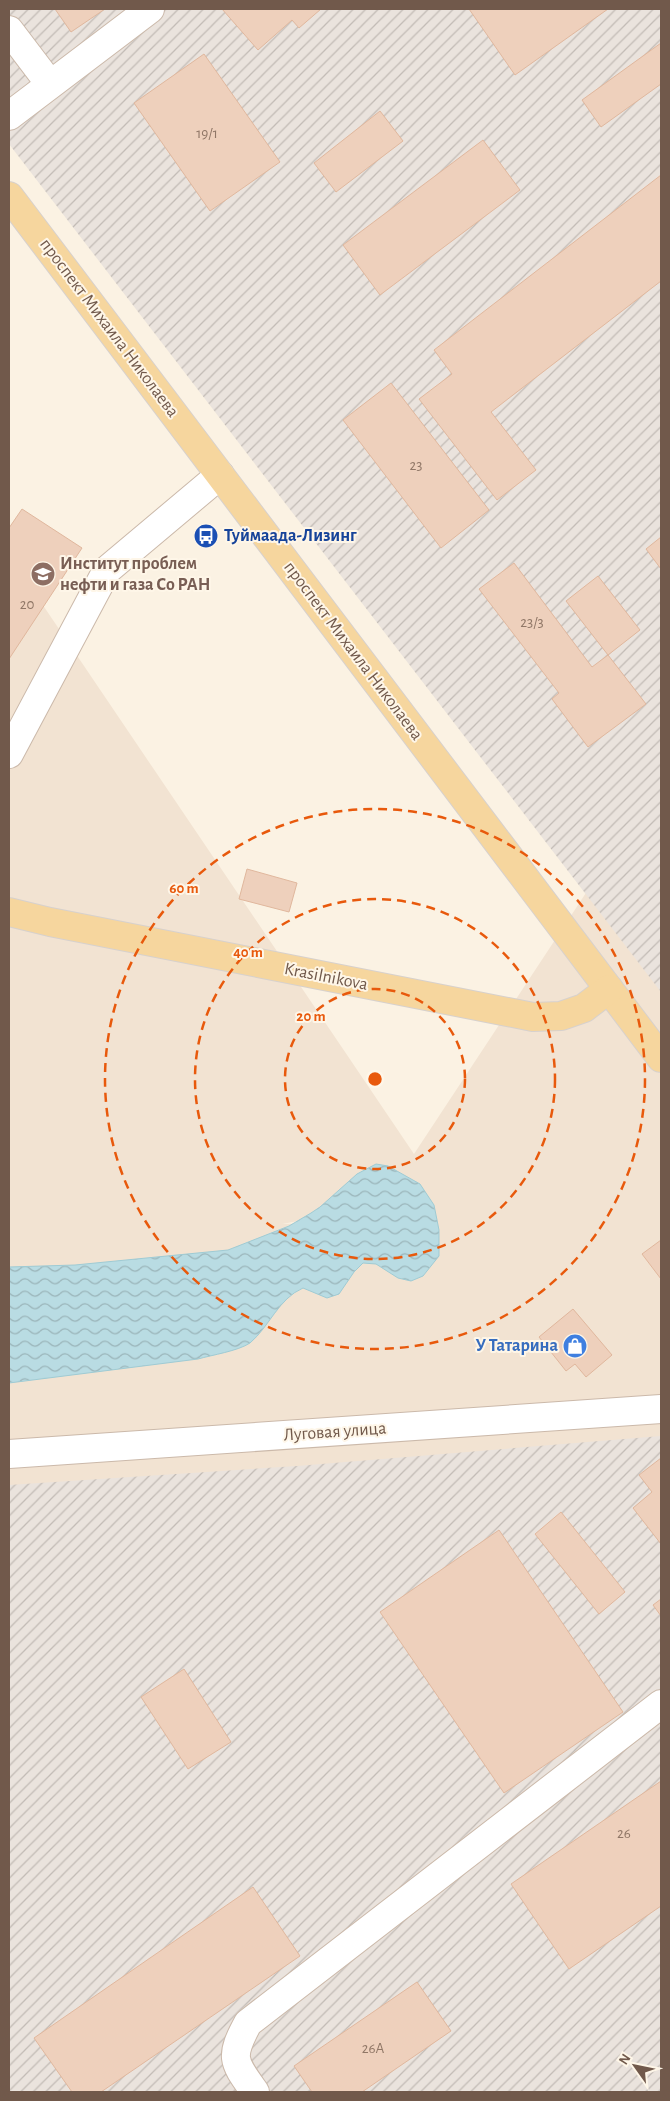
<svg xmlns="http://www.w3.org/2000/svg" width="670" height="2101" font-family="'Alegreya Sans',sans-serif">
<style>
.residential{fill:#f2e3d2;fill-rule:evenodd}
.industrial{fill:url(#industrial-furrows)}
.water{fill:url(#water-waves);stroke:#9fcbd4}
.building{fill:#eed0bc;stroke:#e0b79d}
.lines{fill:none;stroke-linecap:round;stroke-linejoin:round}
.minor-casing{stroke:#cbb9aa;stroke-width:30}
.major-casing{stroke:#d7d1cd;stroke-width:30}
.minor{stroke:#fff;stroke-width:28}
.major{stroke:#f6d69e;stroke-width:28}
.ring{fill:none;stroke:#e8590c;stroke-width:2.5;stroke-dasharray:9 6}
.labels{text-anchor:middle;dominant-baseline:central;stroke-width:4;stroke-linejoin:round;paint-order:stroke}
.number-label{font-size:15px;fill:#907767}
.street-label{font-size:18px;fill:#71594b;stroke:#fef6e8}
.transit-label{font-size:18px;font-weight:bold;fill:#164399;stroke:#fef6e8;text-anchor:start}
.education-label{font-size:18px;font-weight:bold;fill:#785e54;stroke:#fef6e8;text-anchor:start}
.shop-label{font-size:18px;font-weight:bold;fill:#366cbe;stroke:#fef6e8;text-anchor:end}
.centre{fill:#e8590c;stroke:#fef6e8;stroke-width:2.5}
.ring-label{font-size:15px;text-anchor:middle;font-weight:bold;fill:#e8590c;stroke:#fef6e8;stroke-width:4;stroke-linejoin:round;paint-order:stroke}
</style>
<defs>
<pattern id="industrial-furrows" width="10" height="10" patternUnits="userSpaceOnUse" patternTransform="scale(1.25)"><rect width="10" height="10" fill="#eae3dd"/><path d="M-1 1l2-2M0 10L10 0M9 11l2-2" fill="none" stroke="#c2bbb5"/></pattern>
<pattern id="water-waves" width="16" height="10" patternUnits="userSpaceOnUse" patternTransform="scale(1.25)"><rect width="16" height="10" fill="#b9dce3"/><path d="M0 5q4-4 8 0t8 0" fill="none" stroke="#9bb5ba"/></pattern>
</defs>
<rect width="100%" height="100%" fill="#fbf2e3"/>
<path class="residential" d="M9,555l405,599 247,-375v1313h-652zM379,1206l-9,15 -88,3z"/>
<g class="industrial">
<polygon points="9,9 661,9 661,992 9,144"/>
<polygon points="661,1436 661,2092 9,2092 9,1485 297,1466"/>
</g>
<path class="water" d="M376,1164l12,2 32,18 14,21 5,25v26l-16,20 -12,5 -13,-3 -22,-14 -13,-1 -9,9 -15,22 -12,4 -24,-10c-25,11 -33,38 -53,55 -12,8 -38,12 -52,16l-189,24v-116l66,-2 153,-15 61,-24 22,-13 9,-6 37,-33z"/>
<g class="building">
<polygon points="55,9 105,9 71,32"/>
<polygon points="222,9 321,9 299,28 292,20 258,50"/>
<polygon points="469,9 608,9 515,75"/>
<polygon points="661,43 661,84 601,127 582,100"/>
<polygon points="204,54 280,162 210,211 134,103"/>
<polygon points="380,111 403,141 336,192 314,163"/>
<polygon points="483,140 520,190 380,295 343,245"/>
<polygon points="661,175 661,281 491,412 536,470 497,500 419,399 452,374 434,350"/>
<polygon points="391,383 489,510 441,548 343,420"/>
<polygon points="22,509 82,548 9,659 9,528"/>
<polygon points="661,537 661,569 646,549"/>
<polygon points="514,563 592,667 608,655 646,704 588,747 552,699 559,693 479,589"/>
<polygon points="598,576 640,630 608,655 566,601"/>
<polygon points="247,869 297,883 289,912 239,899"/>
<polygon points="661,1240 661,1279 642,1254"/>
<polygon points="573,1309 612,1355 586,1377 575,1364 566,1371 539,1337"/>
<polygon points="661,1458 661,1544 633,1508 652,1492 639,1475"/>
<polygon points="561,1512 625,1592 599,1614 535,1534"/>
<polygon points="499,1530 623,1712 504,1793 380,1612"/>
<polygon points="661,1599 661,1616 653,1605"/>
<polygon points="184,1669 231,1742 188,1769 141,1697"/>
<polygon points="661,1781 661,1906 569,1969 511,1884"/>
<polygon points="253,1887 300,1956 101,2092 72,2092 34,2038"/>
<polygon points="417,1982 451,2031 362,2092 312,2092 294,2066"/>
</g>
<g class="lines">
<defs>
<g id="minor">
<polyline points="9,30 50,84"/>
<polyline points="9,116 150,9"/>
<polyline points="9,754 107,570 220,475"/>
<polyline points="9,1454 661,1409"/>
<path d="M255,2092c-22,-31 -26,-34 -7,-69l413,-319"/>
</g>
<g id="major">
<polyline points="9,196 661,1058"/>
<polyline points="9,912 50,922 533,1017 561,1016 584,1008 609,989"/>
</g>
</defs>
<use href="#minor" class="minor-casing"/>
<use href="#major" class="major-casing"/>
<use href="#minor" class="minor"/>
<use href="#major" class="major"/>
</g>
<g class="ring">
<circle cx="375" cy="1079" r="90"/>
<circle cx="375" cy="1079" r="180"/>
<circle cx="375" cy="1079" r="270"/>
</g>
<defs>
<symbol id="bus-disc" viewBox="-11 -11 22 22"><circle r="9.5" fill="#1a4fb4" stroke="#fef6e8"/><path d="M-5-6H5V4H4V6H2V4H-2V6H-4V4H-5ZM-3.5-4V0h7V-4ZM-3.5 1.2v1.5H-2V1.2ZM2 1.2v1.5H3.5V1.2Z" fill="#fff"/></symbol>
<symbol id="university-disc" viewBox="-11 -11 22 22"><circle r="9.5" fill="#8d6e63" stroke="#fef6e8"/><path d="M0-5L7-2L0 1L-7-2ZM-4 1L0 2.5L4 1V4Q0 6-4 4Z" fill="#fff"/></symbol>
<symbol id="shop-disc" viewBox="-11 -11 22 22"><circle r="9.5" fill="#3f7fe0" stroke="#fef6e8"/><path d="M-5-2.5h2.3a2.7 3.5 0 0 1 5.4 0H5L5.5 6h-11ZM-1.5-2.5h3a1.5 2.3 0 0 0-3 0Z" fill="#fff"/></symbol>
</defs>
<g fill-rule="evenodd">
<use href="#bus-disc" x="192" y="522" width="28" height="28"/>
<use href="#university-disc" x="29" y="560" width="28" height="28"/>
<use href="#shop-disc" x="561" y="1332" width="28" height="28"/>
</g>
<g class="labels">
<g class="number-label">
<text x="207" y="133">19/1</text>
<text x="416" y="465">23</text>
<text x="27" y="604">20</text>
<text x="532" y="622">23/3</text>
<text x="624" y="1833">26</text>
<text x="373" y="2048">26А</text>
</g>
<g class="street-label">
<text transform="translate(109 328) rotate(53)">проспект Михаила Николаева</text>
<text transform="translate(353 651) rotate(53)">проспект Михаила Николаева</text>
<text transform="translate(326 977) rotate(11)">Krasilnikova</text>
<text transform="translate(335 1432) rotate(-4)">Луговая улица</text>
</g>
<g class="transit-label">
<text x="224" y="536">Туймаада-Лизинг</text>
</g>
<g class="education-label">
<text x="60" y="564">Институт проблем<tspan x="60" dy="21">нефти и газа Со РАН</tspan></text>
</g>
<g class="shop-label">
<text x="558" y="1346">У Татарина</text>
</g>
</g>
<circle cx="375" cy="1079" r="8" class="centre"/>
<g class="ring-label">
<text x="184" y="893">60 m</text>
<text x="248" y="957">40 m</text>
<text x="311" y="1021">20 m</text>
</g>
<rect width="670" height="2101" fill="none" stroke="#71594b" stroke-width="20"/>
<g transform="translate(635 2066) rotate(303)" stroke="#fef6e8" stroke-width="4" paint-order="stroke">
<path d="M0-4L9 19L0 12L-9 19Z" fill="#71594b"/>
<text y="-8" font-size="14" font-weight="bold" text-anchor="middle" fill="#71594b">N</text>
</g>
</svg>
